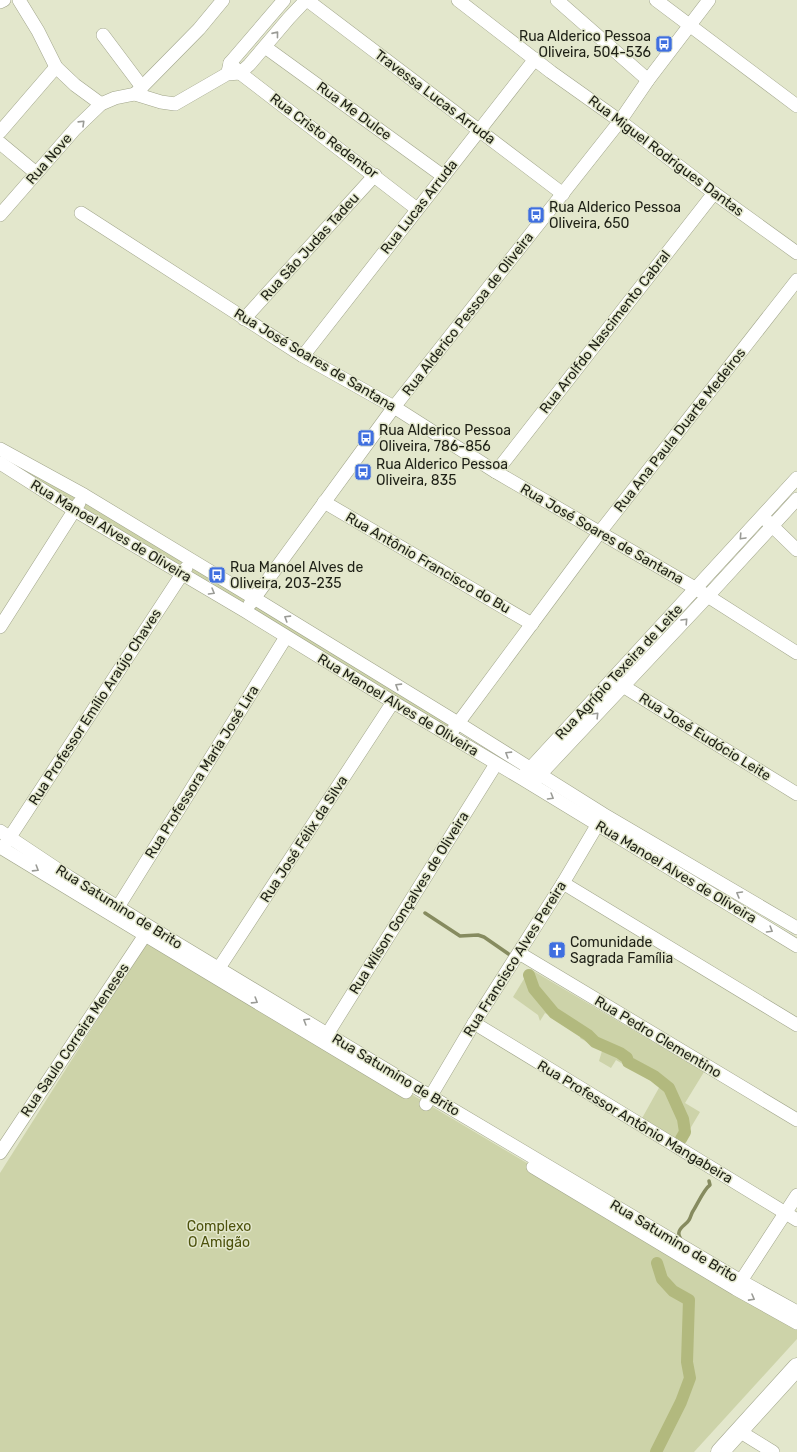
<svg xmlns="http://www.w3.org/2000/svg" width="797" height="1452" font-family="Rubik,sans-serif">
<style>
.green{fill:#cdd3a9}
.lines{fill:none;stroke-linecap:round;stroke-linejoin:round}
.stream{stroke:#868b5f;stroke-width:3.5}
.canal{stroke:#b2b97e;stroke-width:12}
.minor-casing{stroke:#a1a58b;stroke-width:14}
.secondary-casing{stroke:#a1a58b;stroke-width:19}
.minor{stroke:#fff;stroke-width:13}
.secondary{stroke:#fff;stroke-width:18}
.oneway{stroke:#9a9b96}
.labels{text-anchor:middle;dominant-baseline:central;stroke-width:3;stroke-linejoin:round;paint-order:stroke}
.poi-label{font-size:14px;fill:#1e2016;stroke:#e3e7cc;text-anchor:start}
.street-label{font-size:14px;fill:#1e2016;stroke:#e3e7cc}
.park-label{font-size:14px;fill:#4d520d;stroke:#e3e7cc}
</style>
<rect width="100%" height="100%" fill="#e3e7cc"/>
<g class="green">
<polygon points="0,451 78,496 71,509 0,460"/>
<polygon points="84,499 186,560 180,571 77,509"/>
<polygon points="193,563 250,598 244,608 186,574"/>
<polygon points="255,601 454,723 448,732 249,610"/>
<polygon points="149,938 797,1324 797,1339 694,1452 0,1452 0,1173"/>
<polygon points="530,969 704,1072 685,1103 700,1112 681,1144 641,1120 660,1086 616,1060 611,1068 599,1061 602,1051 580,1038 581,1033 545,1013 540,1021 538,1015 513,997"/>
</g>
<g class="lines">
<g class="stream">
<polyline points="425,913 460,936 478,935 484,937 510,955"/>
<path d="M682,1241c-2,-3 -4,-6 -3,-9 1,-5 8,-8 10,-12 2,-3 2,-6 4,-9 4,-6 11,-22 17,-26l-1,-4"/>
</g>
<g class="canal">
<polyline points="529,975 534,989 554,1013 588,1035 595,1042 620,1053 627,1058 628,1062 654,1076 669,1088 683,1119 685,1132 681,1139"/>
<polyline points="656,1452 681,1402 690,1378 687,1362 689,1300 673,1291 662,1279 657,1263"/>
</g>
<defs>
<g id="minor">
<polyline points="19,0 38,31 56,67 75,85 101,104"/>
<polyline points="307,0 563,194"/>
<polyline points="458,0 551,72 620,121 714,193 797,253"/>
<polyline points="557,0 648,80"/>
<polyline points="656,0 797,106"/>
<polyline points="0,2 4,0"/>
<polyline points="103,35 142,87"/>
<polyline points="265,47 443,176"/>
<polyline points="230,63 240,73 417,209"/>
<polyline points="228,72 230,63 284,0"/>
<polyline points="135,94 199,29 223,0"/>
<polyline points="0,132 56,67"/>
<polyline points="0,143 36,173"/>
<polyline points="81,213 303,356 394,407 496,472 695,588 797,653"/>
<polyline points="0,215 75,129 101,104 115,98 135,94 161,102 175,104 227,74 240,73 249,65 289,18 306,0"/>
<polyline points="244,319 375,175"/>
<polyline points="303,356 535,59"/>
<polyline points="0,449 84,495 254,598 458,723 603,814 797,928"/>
<polyline points="0,463 74,510 245,611 393,702 521,778 797,946"/>
<polyline points="496,472 714,193"/>
<polyline points="324,502 532,624"/>
<polyline points="765,519 797,550"/>
<polyline points="250,604 394,407 620,121 648,80 709,0"/>
<polyline points="0,627 79,503"/>
<polyline points="618,683 797,794"/>
<polyline points="453,730 600,532 797,280"/>
<polyline points="525,774 797,478"/>
<polyline points="535,780 708,596 797,499"/>
<polyline points="0,831 69,877 150,927 430,1096 741,1281 797,1312"/>
<polyline points="6,843 186,568"/>
<polyline points="0,847 145,935 406,1092"/>
<polyline points="563,883 797,1025"/>
<polyline points="118,907 286,637"/>
<polyline points="519,953 797,1120"/>
<polyline points="215,974 393,702"/>
<polyline points="474,1023 797,1220"/>
<polyline points="323,1041 496,764"/>
<polyline points="426,1104 474,1023 563,883 602,817"/>
<polyline points="0,1153 149,929"/>
<polyline points="533,1167 736,1289 797,1323"/>
<polyline points="737,1287 797,1195"/>
<polyline points="739,1431 773,1452"/>
</g>
<polyline id="secondary" points="720,1452 797,1367"/>
</defs>
<use href="#minor" class="minor-casing"/>
<use href="#secondary" class="secondary-casing"/>
<use href="#minor" class="minor"/>
<use href="#secondary" class="secondary"/>
</g>
<defs><path id="oneway-chevron" d="M-2-3.5L2.5 0L-2 3.5" fill="none" stroke-width="1.6" stroke-linecap="round" stroke-linejoin="round"/></defs>
<g class="oneway">
<use href="#oneway-chevron" transform="translate(276 34) rotate(-51)"/>
<use href="#oneway-chevron" transform="translate(82 123) rotate(-44)"/>
<use href="#oneway-chevron" transform="translate(742 537) rotate(133)"/>
<use href="#oneway-chevron" transform="translate(212 592) rotate(30)"/>
<use href="#oneway-chevron" transform="translate(287 618) rotate(-148)"/>
<use href="#oneway-chevron" transform="translate(685 621) rotate(-47)"/>
<use href="#oneway-chevron" transform="translate(398 686) rotate(-148)"/>
<use href="#oneway-chevron" transform="translate(596 715) rotate(-46)"/>
<use href="#oneway-chevron" transform="translate(508 754) rotate(-148)"/>
<use href="#oneway-chevron" transform="translate(551 797) rotate(31)"/>
<use href="#oneway-chevron" transform="translate(36 869) rotate(32)"/>
<use href="#oneway-chevron" transform="translate(739 894) rotate(-150)"/>
<use href="#oneway-chevron" transform="translate(770 930) rotate(31)"/>
<use href="#oneway-chevron" transform="translate(255 1001) rotate(32)"/>
<use href="#oneway-chevron" transform="translate(306 1021) rotate(-149)"/>
<use href="#oneway-chevron" transform="translate(752 1298) rotate(29)"/>
</g>
<defs>
<symbol id="bus-square" viewBox="-11 -11 22 22"><rect x="-9" y="-9" width="18" height="18" rx="4" fill="#3f6fe0" stroke="#e3e7cc"/><path d="M-5-6H5V4H4V6H2V4H-2V6H-4V4H-5ZM-3.5-4V0h7V-4ZM-3.5 1.2v1.5H-2V1.2ZM2 1.2v1.5H3.5V1.2Z" fill="#fff"/></symbol>
<symbol id="church-square" viewBox="-11 -11 22 22"><rect x="-9" y="-9" width="18" height="18" rx="4" fill="#3f6fe0" stroke="#e3e7cc"/><path d="M-1.2-6h2.4v3.5h3.3v2.4h-3.3V6h-2.4V-.1h-3.3v-2.4h3.3Z" fill="#fff"/></symbol>
</defs>
<g fill-rule="evenodd">
<use href="#bus-square" x="654" y="34" width="20" height="20"/>
<use href="#bus-square" x="526" y="205" width="20" height="20"/>
<use href="#bus-square" x="356" y="428" width="20" height="20"/>
<use href="#bus-square" x="353" y="462" width="20" height="20"/>
<use href="#bus-square" x="207" y="565" width="20" height="20"/>
<use href="#church-square" x="547" y="940" width="20" height="20"/>
</g>
<g class="labels">
<g class="poi-label">
<text x="651" y="36" text-anchor="end">Rua Alderico Pessoa<tspan x="651" dy="16">Oliveira, 504-536</tspan></text>
<text x="549" y="207">Rua Alderico Pessoa<tspan x="549" dy="16">Oliveira, 650</tspan></text>
<text x="379" y="430">Rua Alderico Pessoa<tspan x="379" dy="16">Oliveira, 786-856</tspan></text>
<text x="376" y="464">Rua Alderico Pessoa<tspan x="376" dy="16">Oliveira, 835</tspan></text>
<text x="230" y="567">Rua Manoel Alves de<tspan x="230" dy="16">Oliveira, 203-235</tspan></text>
<text x="570" y="942">Comunidade<tspan x="570" dy="16">Sagrada Família</tspan></text>
</g>
<g class="street-label">
<text transform="translate(435 97) rotate(37)">Travessa Lucas Arruda</text>
<text transform="translate(354 111) rotate(36)">Rua Me Dulce</text>
<text transform="translate(324 136) rotate(37)">Rua Cristo Redentor</text>
<text transform="translate(666 156) rotate(37)">Rua Miguel Rodrigues Dantas</text>
<text transform="translate(49 159) rotate(-49)">Rua Nove</text>
<text transform="translate(419 207) rotate(-52)">Rua Lucas Arruda</text>
<text transform="translate(310 247) rotate(-48)">Rua São Judas Tadeu</text>
<text transform="translate(468 314) rotate(-52)">Rua Alderico Pessoa de Oliveira</text>
<text transform="translate(605 332) rotate(-52)">Rua Arolfdo Nascimento Cabral</text>
<text transform="translate(315 360) rotate(31)">Rua José Soares de Santana</text>
<text transform="translate(680 430) rotate(-52)">Rua Ana Paula Duarte Medeiros</text>
<text transform="translate(111 531) rotate(31)">Rua Manoel Alves de Oliveira</text>
<text transform="translate(602 534) rotate(30)">Rua José Soares de Santana</text>
<text transform="translate(428 563) rotate(30)">Rua Antônio Francisco do Bu</text>
<text transform="translate(619 672) rotate(-47)">Rua Agrípio Texeira de Leite</text>
<text transform="translate(398 705) rotate(31)">Rua Manoel Alves de Oliveira</text>
<text transform="translate(95 707) rotate(-57)">Rua Professor Emílio Araújo Chaves</text>
<text transform="translate(705 737) rotate(32)">Rua José Eudócio Leite</text>
<text transform="translate(202 772) rotate(-58)">Rua Professora Maria José Lira</text>
<text transform="translate(304 839) rotate(-57)">Rua José Félix da Silva</text>
<text transform="translate(676 872) rotate(31)">Rua Manoel Alves de Oliveira</text>
<text transform="translate(409 903) rotate(-58)">Rua Wilson Gonçalves de Oliveira</text>
<text transform="translate(119 907) rotate(32)">Rua Satumino de Brito</text>
<text transform="translate(515 959) rotate(-58)">Rua Francisco Alves Pereira</text>
<text transform="translate(658 1037) rotate(31)">Rua Pedro Clementino</text>
<text transform="translate(75 1040) rotate(-56)">Rua Saulo Correira Meneses</text>
<text transform="translate(396 1075) rotate(31)">Rua Satumino de Brito</text>
<text transform="translate(635 1122) rotate(31)">Rua Professor Antônio Mangabeira</text>
<text transform="translate(674 1241) rotate(31)">Rua Satumino de Brito</text>
</g>
<g class="park-label">
<text x="219" y="1226">Complexo<tspan x="219" dy="16">O Amigão</tspan></text>
</g>
</g>
</svg>
